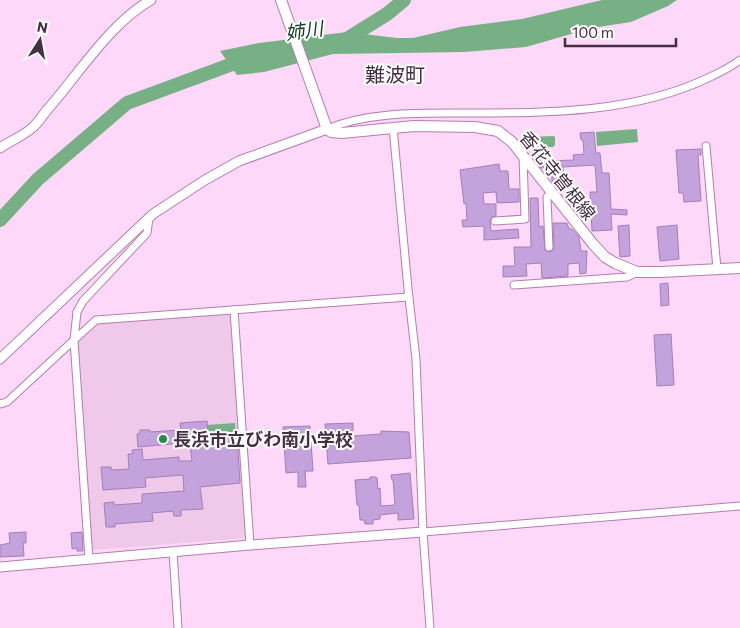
<svg xmlns="http://www.w3.org/2000/svg" width="740" height="628" font-family="Commissioner,'Noto Sans JP',sans-serif">
<style>
.built{fill:#f0c8ea}
.water{fill:#77b084}
.lines{fill:none;stroke-linecap:round;stroke-linejoin:round}
.river{stroke:#77b084;stroke-width:14}
.building{fill:#c4a2db;stroke:#a37ebc}
.minor-casing{stroke:#b67caf;stroke-width:9}
.tertiary-casing{stroke:#b67caf;stroke-width:11}
.secondary-casing{stroke:#b67caf;stroke-width:12}
.minor{stroke:#fff;stroke-width:7}
.tertiary{stroke:#fff;stroke-width:9}
.secondary{stroke:#fff;stroke-width:10}
.poi-dot{fill:#1e904a;stroke:#fff;stroke-width:2}
.labels{text-anchor:middle;dominant-baseline:central;stroke-width:4;stroke-linejoin:round;paint-order:stroke}
.street-label{font-size:18px;fill:#462e43;stroke:#fff}
.poi-label{font-size:18px;font-weight:bold;fill:#462e43;stroke:#fff;text-anchor:start}
.water-label{font-size:19px;font-style:italic;fill:#123d20;stroke:#fff}
.quarter-label{font-size:20px;fill:#462e43;stroke:#fff}
</style>
<rect width="100%" height="100%" fill="#fed8f8"/>
<polygon class="built" points="229,313 233,316 248,538 92,550 77,340 97,324"/>
<g class="water">
<polygon points="602,0 677,0 668,6 631,22 592,28 526,47 464,52 333,54 264,72 237,75 220,51 259,43 347,32 397,38 413,38 460,27 522,19"/>
<polygon points="637,129 638,142 597,146 596,132"/>
<polygon points="553,136 555,137 555,145 553,147 546,147 545,145 530,148 528,146 528,139 530,137"/>
<polygon points="235,423 236,438 208,440 207,425"/>
</g>
<g class="lines">
<g class="river">
<polyline points="342,42 387,14 404,0"/>
<polyline points="0,220 38,179 127,103 246,59"/>
</g>
</g>
<g class="building">
<polygon points="594,132 596,153 600,153 602,173 609,173 611,209 627,210 627,215 611,214 612,230 592,231 590,192 597,192 595,165 563,167 564,185 555,185 552,181 551,167 541,168 536,162 536,159 549,157 549,161 574,160 573,155 584,154 583,140 581,140 580,133"/>
<polygon points="701,149 701,155 698,155 701,201 684,202 683,193 679,193 676,150"/>
<polygon points="499,164 500,171 508,171 509,189 519,189 519,202 497,203 496,192 483,193 484,204 496,204 496,216 492,217 490,221 491,231 518,229 519,238 484,240 484,226 463,227 462,220 467,220 466,203 464,204 460,170"/>
<polygon points="530,198 538,198 539,227 543,226 545,250 550,252 554,249 553,223 567,223 569,229 572,229 579,237 581,251 587,251 586,273 580,274 579,263 568,264 568,276 542,278 541,263 526,264 527,276 503,277 503,266 515,266 514,247 531,247"/>
<polygon points="629,225 630,256 620,257 618,226"/>
<polygon points="677,225 679,259 660,261 657,227"/>
<polygon points="668,283 669,305 661,306 660,284"/>
<polygon points="671,334 674,385 657,386 654,335"/>
<polygon points="207,421 208,440 237,437 240,483 200,487 203,509 181,510 181,516 174,516 173,511 152,513 153,521 115,524 115,527 106,527 104,503 114,502 114,505 142,503 142,494 184,491 183,475 145,478 146,487 103,490 101,467 111,467 112,470 129,469 128,454 133,454 132,450 142,449 143,460 179,457 179,461 192,461 190,446 182,446 182,443 138,447 137,434 140,433 140,430 150,430 150,432 181,430 180,423"/>
<polygon points="353,423 353,436 381,434 381,431 409,432 411,458 328,464 325,424"/>
<polygon points="310,426 313,471 305,471 306,487 298,487 298,472 286,473 283,427"/>
<polygon points="410,473 414,519 398,520 398,513 380,515 380,519 373,520 373,524 365,524 364,520 360,520 359,505 357,505 355,480 370,479 370,477 376,477 377,478 378,489 380,488 381,506 395,505 393,480 392,480 391,475"/>
<polygon points="26,532 26,543 23,543 24,556 0,557 0,545 10,543 9,533"/>
<polygon points="82,532 83,551 77,551 77,548 72,549 71,533"/>
</g>
<g class="lines">
<defs>
<g id="minor">
<polyline points="393,127 408,289 416,359 423,532 430,628"/>
<path d="M327,129c41,-17 90,-16 134,-16 83,0 173,1 249,-36 11,-5 21,-10 30,-17"/>
<polyline points="706,146 717,269"/>
<polyline points="495,221 525,219 523,156"/>
<polyline points="549,247 547,197 551,192"/>
<polyline points="514,285 627,277 637,272"/>
<polyline points="234,310 250,545"/>
<polyline points="0,404 7,402 74,340 77,312 83,301 147,233 149,218"/>
<polyline points="423,532 740,506"/>
<polyline points="173,552 178,628"/>
<polyline points="89,559 74,340 96,320 408,297"/>
</g>
<g id="tertiary">
<path d="M0,148c10,-7 23,-12 32,-20 6,-5 10,-12 15,-18 31,-35 63,-87 104,-110"/>
<polyline points="0,359 153,214 205,180 239,161 327,129"/>
<polyline points="0,567 250,545 423,532"/>
</g>
<polyline id="secondary" points="281,0 327,129 331,132 342,133 414,126 475,127 498,131 512,142 593,244 605,257 615,263 637,272 661,272 740,268"/>
</defs>
<use href="#minor" class="minor-casing"/>
<use href="#tertiary" class="tertiary-casing"/>
<use href="#secondary" class="secondary-casing"/>
<use href="#minor" class="minor"/>
<use href="#tertiary" class="tertiary"/>
<use href="#secondary" class="secondary"/>
</g>
<circle class="poi-dot" cx="163" cy="439" r="5"/>
<g class="labels">
<g class="street-label">
<text transform="translate(558 175) rotate(51)">香花寺曽根線</text>
</g>
<g class="poi-label">
<text x="173" y="439">長浜市立びわ南小学校</text>
</g>
<g class="water-label">
<text transform="translate(304 30) rotate(-8)">姉川</text>
</g>
<g class="quarter-label">
<text x="395" y="74">難波町</text>
</g>
</g>
<g transform="translate(40 40) rotate(11)" stroke="#ffffff" stroke-width="4" paint-order="stroke">
<path d="M0-4L9 19L0 12L-9 19Z" fill="#462e43"/>
<text y="-8" font-size="14" font-weight="bold" text-anchor="middle" fill="#462e43">N</text>
</g>
<path d="M565 38v8h111v-8" fill="none" stroke="#462e43" stroke-width="2.5"/>
<text x="572" y="38" font-size="15" fill="#462e43" stroke="#ffffff" stroke-width="4" paint-order="stroke">100 m</text>
</svg>
